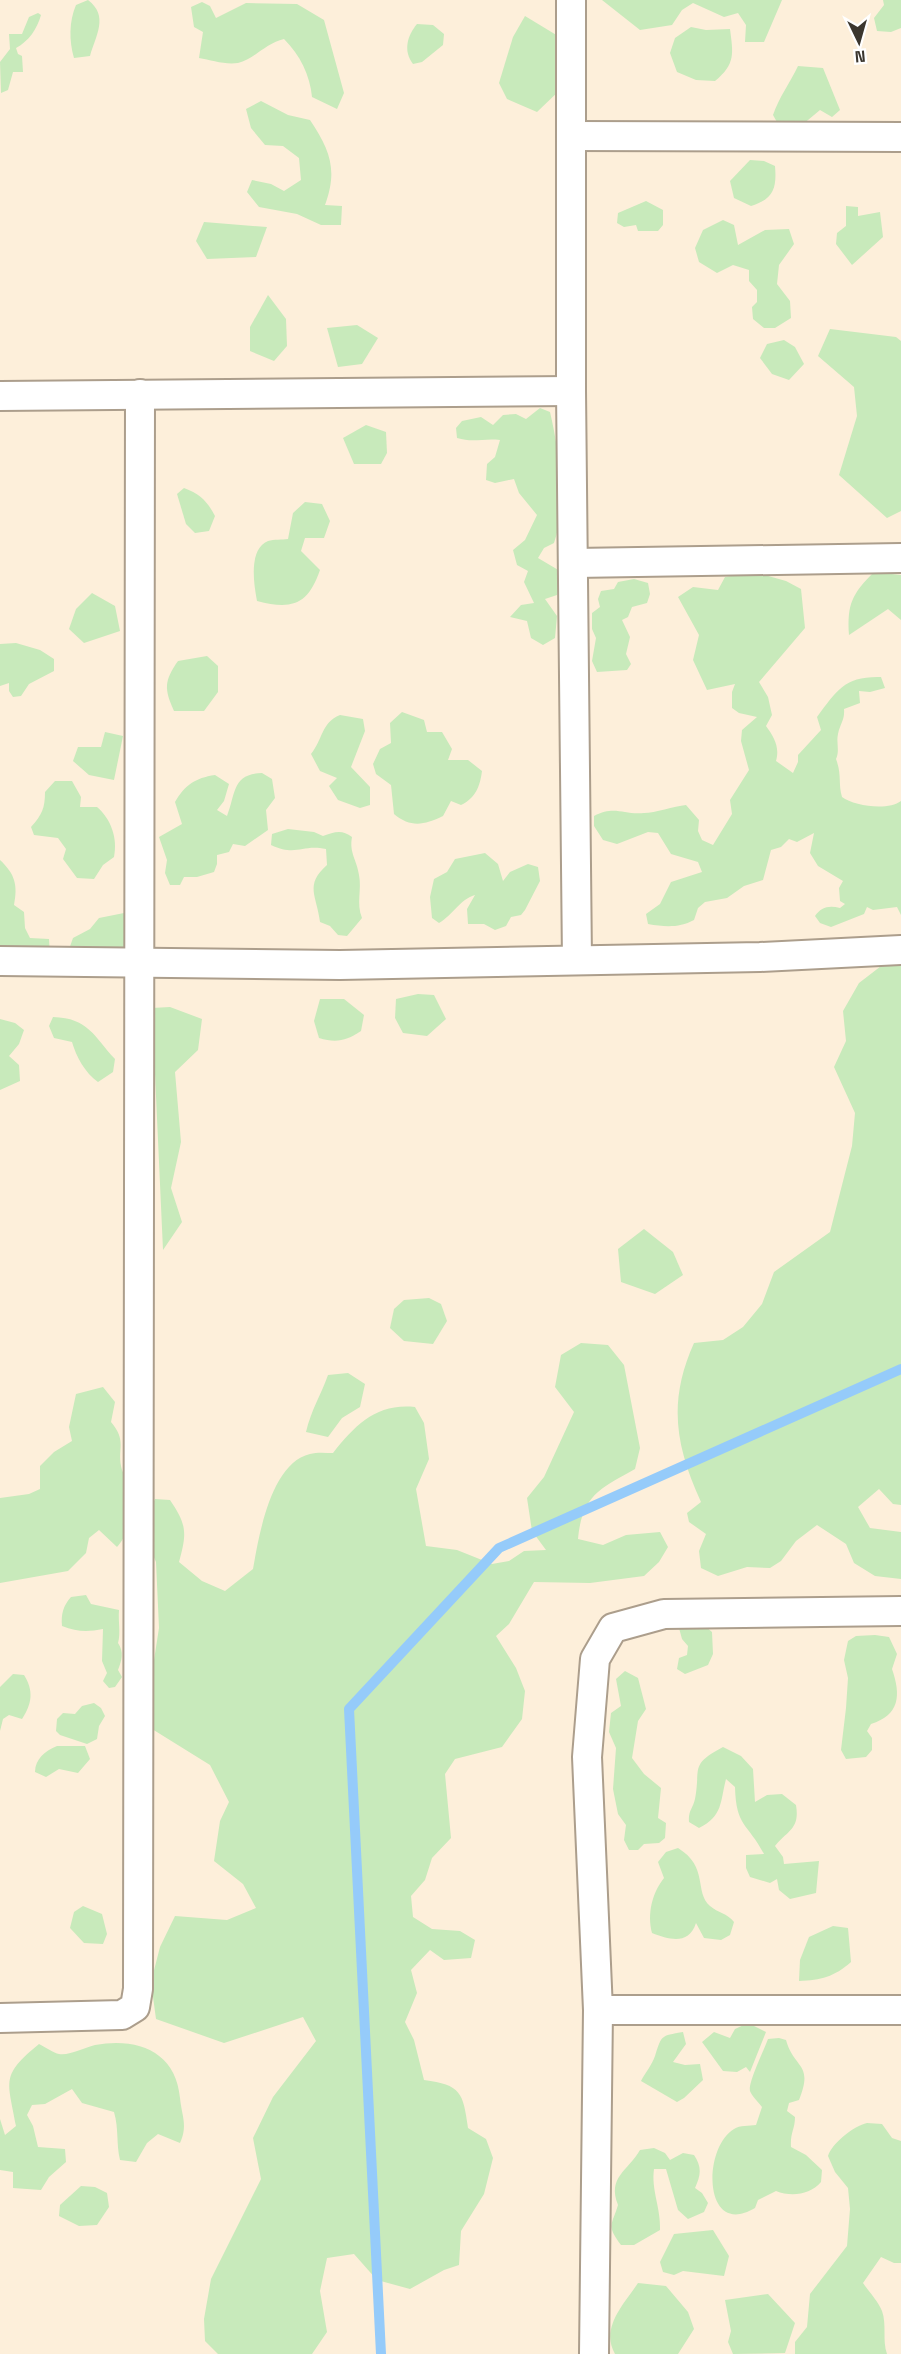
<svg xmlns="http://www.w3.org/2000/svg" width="901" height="2354" font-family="'Space Grotesk',sans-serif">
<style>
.green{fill:#c8eabb}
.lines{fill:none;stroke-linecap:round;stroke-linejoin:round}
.stream{stroke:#95cbfa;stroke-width:10}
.street-casing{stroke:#ac9e8c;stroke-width:32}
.street{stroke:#fff;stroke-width:28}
</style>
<rect width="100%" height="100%" fill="#fdefda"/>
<g class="green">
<path d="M88,0c21,16 8,35 2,56l-16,2c-5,-17 -5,-37 2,-53z"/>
<polygon points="602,0 782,0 764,42 745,42 746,25 738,13 724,17 693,3 682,10 672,25 640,30"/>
<polygon points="883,0 901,0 901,28 891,32 877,31 874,18 884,5"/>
<path d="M202,2l8,4 6,12 30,-15 51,1 27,16 20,73 -7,16 -25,-12c-2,-22 -12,-42 -28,-58 -18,4 -31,21 -46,24 -13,2 -27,-3 -39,-5l4,-26 -9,-5 -3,-20z"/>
<path d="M38,13l3,2c-4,14 -12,26 -25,33l2,6 4,2 1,16h-10l-5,18 -7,3 -1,-31 10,-13 -1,-15h13l7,-17z"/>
<polygon points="525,16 558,36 561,89 537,112 507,99 499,83 513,37"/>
<path d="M417,24l16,1 11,9 -1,11 -21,17 -9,2c-10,-13 -6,-28 4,-40z"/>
<path d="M691,27l15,3 24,-1c3,24 6,35 -15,52l-19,-1 -19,-8 -7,-19 5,-15z"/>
<path d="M798,66l25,2 17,42 -8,7 -12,-7 -24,20 -14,1 -9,-16c6,-18 17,-32 25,-49z"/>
<path d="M261,101l27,14 22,5c20,30 28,50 15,85l17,1 -1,19h-20l-24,-11 -38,-7 -12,-15 5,-12 19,4 13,7 17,-11 -2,-22 -16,-12 -18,-1 -14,-17 -5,-19z"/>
<path d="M750,160l14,1 11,5c2,23 -2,33 -24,40l-17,-8 -4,-17z"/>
<polygon points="646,201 663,210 663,225 658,231 638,231 636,225 624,227 617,223 618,213"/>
<polygon points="846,206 858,207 858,216 880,212 883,237 852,265 836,244 837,233 846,226"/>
<polygon points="723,220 734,225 738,245 765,230 789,229 794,244 779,265 777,284 790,301 791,318 775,328 764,328 753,319 752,307 757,302 757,290 749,281 749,270 733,265 717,273 699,262 695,248 703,230"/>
<polygon points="204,222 267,227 256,257 207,259 196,241"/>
<polygon points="268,295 286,319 287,346 274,361 250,351 250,327"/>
<polygon points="357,325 378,338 362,364 338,367 327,328"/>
<polygon points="830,329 896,337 901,341 901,511 887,518 839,475 857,416 854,387 818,356"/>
<polygon points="784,340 795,347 804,364 789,380 772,374 760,358 767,344"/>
<path d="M540,408l10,4c9,38 17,95 4,131l-10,5 -6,10 22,13v11l-3,13 -12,4 12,17 -2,22 -12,7 -12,-7 -4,-17 -17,-4 11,-12 13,-2 -10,-21 4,-11 -11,-6 -4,-15 12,-10 12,-25 -18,-22 -5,-14 -19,4 -9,-3 1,-16 8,-7 5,-17c-16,-2 -27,3 -43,-2l-1,-10 6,-7 19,-4 12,8 10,-10 13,-1 10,5z"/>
<polygon points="366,425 386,432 387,453 381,464 354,464 343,438"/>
<path d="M184,488c16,6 23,13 31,28l-6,15 -14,2 -9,-9 -9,-30z"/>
<path d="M305,502l17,2 8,17 -6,17h-19l-4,13 19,19c-12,35 -28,40 -63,31 -3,-16 -9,-52 11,-60 6,-2 14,-1 20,-2l5,-26z"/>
<path d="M754,572l32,9 15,8 4,39 -46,54 9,15 4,18 -6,11c8,11 14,21 10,35l17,12 5,-11v-7l23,-25 -4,-13c20,-27 28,-41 64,-40l4,11 -15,4 -11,-1 1,12 -16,6c1,11 -4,15 -6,25 -2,9 2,16 -2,25 6,16 2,24 6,38 12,9 46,14 59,4v114l-4,-8 -24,3 -6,-3 -3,7 -33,13 -11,-4 -5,-7c6,-9 14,-11 25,-8l5,-4 -5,-3 -1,-13 4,-7 -25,-15 -8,-13 4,-20 -17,9 -8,-3 -8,8 -10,3 -8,30 -19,6 -17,12 -22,4 -7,6 -4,12c-15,8 -29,7 -46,4l-2,-10 14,-10 11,-22 31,-10 -4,-10 -27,-8 -13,-21 -10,-1 -31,12 -14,-4 -9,-14v-10c21,-11 29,-1 50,-3 11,0 30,-7 42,-8l13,15 -1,11 4,9 11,5 19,-31 -2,-14 19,-30 -8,-29 1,-11 15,-13 -18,-4 -7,-5v-16l3,-8 -28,6 -14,-30 6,-25 -21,-38 15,-10 25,3 7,-13z"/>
<path d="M874,572l27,3v45l-13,-11 -39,26c-2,-31 3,-41 25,-63z"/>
<polygon points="634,579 648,583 650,594 647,603 632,607 628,617 622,620 630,637 626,654 631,664 627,670 597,672 592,661 596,638 592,629 592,613 600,607 598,599 601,591 614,589 618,582"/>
<polygon points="92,593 115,606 120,631 84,643 69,629 76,609"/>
<polygon points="16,643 40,650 54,659 54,671 29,684 21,696 13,697 9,691 9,683 0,686 0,644"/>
<path d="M207,656l11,10v26l-14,19h-30c-10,-22 -10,-30 4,-50z"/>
<path d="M402,712l22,8 3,12h15l10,17 -4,11h20l14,11c-2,15 -6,27 -21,34l-10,-4 -8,15c-19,9 -32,12 -49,-2l-3,-29 -15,-11 -3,-10 7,-15 11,-6 -1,-20z"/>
<path d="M340,715l23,4 2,12 -14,36 19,20v18l-10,3 -22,-8 -9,-14 8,-8 -17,-7 -9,-17c12,-15 10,-31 29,-39z"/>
<polygon points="105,732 123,736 114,780 89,775 73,761 78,747 101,747"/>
<path d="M262,773l10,6 3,19 -9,12 2,20 -23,16 -12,-2 -4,8 -12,3v9l-3,8 -17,5h-13l-4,8h-10l-5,-12 2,-13 -8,-23 23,-13 -7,-22c10,-17 20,-24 40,-27l14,9 -5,17 -7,9 10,6c9,-23 5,-42 35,-43z"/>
<path d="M55,781h17l9,16 -1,10h17c14,12 21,31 17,50l-11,8 -9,14 -17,-1 -14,-19 3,-10 -8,-11 -24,-3 -3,-8c11,-12 14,-19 14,-35z"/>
<path d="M288,829l26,3 9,4c11,-4 19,-7 29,1 -3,16 5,23 7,38 3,15 -3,28 3,43l-15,18 -9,-1 -8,-9 -10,-4c-3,-26 -16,-37 7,-57l-1,-16c-25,-5 -29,8 -55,-4l1,-11z"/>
<path d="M485,853l13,11 5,17 7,-9 18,-8 10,3 2,14 -15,29 -4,5 -10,2 -5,9 -11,4 -11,-6h-16l-1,-15 8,-14c-16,5 -22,20 -36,28l-7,-5 -2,-21 4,-18 13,-7 8,-13z"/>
<path d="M0,860c15,14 18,25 14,45l10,7 1,16 5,10 19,1 1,17 -50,2z"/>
<polygon points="124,913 130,936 125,959 67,955 73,938 90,929 99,918"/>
<path d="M901,959v546l-8,-1 -14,-15 -21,18 12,21 31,4v47l-26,-3 -21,-13 -8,-19 -29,-19 -21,16 -15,20 -11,7 -23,-1 -29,9 -17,-8 -2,-17 7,-17 -17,-12 -2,-9 14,-11c-26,-57 -33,-101 -7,-159l29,-3 20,-13 19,-23 12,-32 56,-40 22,-86 3,-33 -21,-46 12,-26 -3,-30 16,-28 26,-20z"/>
<polygon points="418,994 434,995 446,1019 427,1036 403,1033 395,1018 396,999"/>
<path d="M320,999h24l20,16 -3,16c-15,10 -25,12 -42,7l-5,-17z"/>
<polygon points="170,1007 202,1019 198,1050 175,1072 181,1142 171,1188 182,1222 163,1250 152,1008"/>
<path d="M53,1017c36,1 41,20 62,42l-2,13 -15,10c-13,-9 -22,-26 -26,-40l-18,-4 -5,-12z"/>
<polygon points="0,1019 15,1023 24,1030 19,1044 9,1056 19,1065 20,1081 0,1090"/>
<polygon points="644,1229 673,1252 683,1275 655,1294 621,1282 618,1249"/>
<polygon points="429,1298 441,1304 447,1321 433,1344 404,1341 390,1328 394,1309 404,1300"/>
<path d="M581,1343l27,2 16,20 16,83 -5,21c-35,20 -53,26 -57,70l25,6 23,-10 34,-3 8,15 -9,15 -15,14 -54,7 -56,-1 -25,42 -13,12 20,32 9,23 -3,28 -20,28 -47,12 -10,15 6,64 -19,20 -7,22 -14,16 2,21 19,12 28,2 15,9 -4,18 -27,2 -14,-10 -19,20 6,23 -12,29 9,18 10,40c37,5 39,12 44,48l18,11 7,19 -9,36 -23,37 -2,34 -15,5 -34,19 -33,-9 -23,-26 -27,4 -7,33 7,41 -15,22h-94l-13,-13 -1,-22 7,-40 50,-100 -8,-41 20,-41 43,-56 -13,-24 -79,26 -68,-24 -5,-37 9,-35 15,-31 52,4 29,-12 -13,-24 -29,-23 6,-40 9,-19 -19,-37 -66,-41 15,-96 -3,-66 -14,-33 13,-30 15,1c17,25 17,33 9,62l23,19 23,10 28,-22c6,-34 18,-106 57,-115 7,-2 16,-1 23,-1 23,-29 44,-50 82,-46l9,16 5,36 -13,30 10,57 31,4 35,14 17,-3 15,-10 22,-1 -14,-19 -5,-33 17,-21 30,-65 -19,-25 6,-32z"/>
<path d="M348,1373l17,11 -5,23 -18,11 -14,19 -22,-5c5,-22 15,-37 22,-57z"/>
<path d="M103,1387l12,15 -4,20c17,20 5,27 11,48 2,7 11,12 12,20 3,17 -5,44 -17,57l-18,-17 -10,8 -3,15 -18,18 -68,12v-85l29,-4 11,-5v-23l14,-14 18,-11 -3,-14 7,-33z"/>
<path d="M86,1595l5,9 28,6c-1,12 2,23 -1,33 6,9 4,17 0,27l4,7 -7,10 -6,1 -6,-7 4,-8 -5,-12 1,-32c-15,3 -26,3 -41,-3 -1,-12 1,-20 9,-29z"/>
<polygon points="693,1624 706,1627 712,1632 713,1654 708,1665 685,1674 677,1669 679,1658 687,1655 688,1646 682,1639 679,1628"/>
<path d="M875,1635l14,2 8,17 -5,15c9,26 8,46 -21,55l-4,7 5,7v12l-6,7 -20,2 -5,-9 5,-42 2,-30 -4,-18 4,-19 8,-5z"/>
<polygon points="625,1671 638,1678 646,1709 638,1721 632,1758 644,1774 661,1788 658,1818 666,1823 665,1838 659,1843 644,1844 638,1850 629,1850 624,1840 626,1825 618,1814 613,1789 616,1748 609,1732 611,1713 621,1706 616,1679"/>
<path d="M13,1674l11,1c10,16 8,29 -2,44l-13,-4 -6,4 -3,12v-44z"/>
<polygon points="94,1703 101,1708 105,1716 99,1726 97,1739 87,1744 60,1735 56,1731 57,1719 63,1713 75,1714 82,1706"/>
<path d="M57,1746h28l5,13 -12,14 -19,-4 -13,8 -11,-5c0,-13 10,-21 22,-26z"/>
<path d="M723,1747l18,9 12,13 2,33 12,-7 15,-1 14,11c4,24 -8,25 -21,41l8,11 1,7 35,-3 -3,32 -26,6 -11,-9 -2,-11 -7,4 -20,-6 -4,-9v-13l18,-1c-17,-32 -28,-27 -29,-67l-9,-8c-6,23 -3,37 -27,49l-10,-6c-1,-11 4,-14 6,-23 6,-31 -6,-34 28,-52z"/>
<path d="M678,1848c31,19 16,44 32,58 8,7 17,7 24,16l-4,13 -9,5 -17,-2 -8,-15c-7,22 -26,17 -44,10 -5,-19 0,-40 12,-55l-6,-16 8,-10z"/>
<polygon points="83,1906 102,1914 107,1934 103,1944 84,1943 70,1928 74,1912"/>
<path d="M833,1926l15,2 3,34c-17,15 -30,18 -52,19l1,-21 9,-23z"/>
<polygon points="748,2023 766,2032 750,2072 746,2067 737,2072 723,2071 702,2042 714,2032 730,2038 735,2029"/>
<path d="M683,2032l3,12 -13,18 12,3 15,-1 3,16 -19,18 -7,4 -36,-21c4,-8 11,-16 14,-25 7,-21 5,-20 28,-24z"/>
<path d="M779,2038l7,2c8,29 28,23 13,60l-10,3 -2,8 8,6c0,12 -5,16 -4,30l15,8 16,15 -1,12c-11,13 -30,15 -45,9l-18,9 -3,8c-52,31 -53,-60 -21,-79 6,-4 15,-3 22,-4l6,-18c-4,-5 -10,-11 -12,-16 -2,-8 14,-41 18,-52z"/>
<path d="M39,2044c6,3 15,9 20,10 10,2 27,-7 36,-9 43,-8 81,7 85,53 2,19 8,28 0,45l-22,-9 -11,9 -11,19 -16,-2c-4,-17 -1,-31 -6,-48l-32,-9 -10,-14 -27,15 -13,1 -5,10 6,11 5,21 27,2 1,13 -17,15 -8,13 -28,-2v-16l-13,-2v-51l5,16 11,-9c-8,-46 -16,-50 23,-82z"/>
<path d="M867,2123l15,1 10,14 9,3v122h-7l-13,-6 -18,26c6,9 15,18 19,28 5,14 0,29 5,43h-92v-12l12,-15 3,-33 37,-48 3,-37 -2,-21 -13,-16 -7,-16c4,-13 26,-30 39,-33z"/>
<path d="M654,2148l11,5 5,7 13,-7 11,2c8,12 7,20 1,33l7,5 6,10 -4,9 -16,7 -10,-9 -12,-41h-12c-3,21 7,39 6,61l-26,15h-13c-15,-20 -9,-20 -3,-40 -11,-28 10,-34 22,-55z"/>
<polygon points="81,2186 95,2187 107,2193 109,2207 97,2225 79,2226 59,2216 60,2205"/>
<polygon points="713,2230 729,2256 724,2276 683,2271 674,2275 663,2272 660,2262 674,2234"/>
<path d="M638,2283l28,3 22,26 6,17 -16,25h-63c-15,-26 9,-50 23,-71z"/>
<polygon points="768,2294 795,2323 785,2353 733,2354 728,2342 731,2331 725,2300"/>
</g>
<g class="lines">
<polyline class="stream" points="381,2354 349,1709 499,1548 901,1369"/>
<defs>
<g id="street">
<polyline points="571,0 571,391 577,960"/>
<polyline points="571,136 901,137"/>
<polyline points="0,396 571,391"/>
<polyline points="575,563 901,558"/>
<polyline points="0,961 340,965 760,957 901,950"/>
<polyline points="598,2010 901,2010"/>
<polyline points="0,2018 122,2015 135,2007 138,1989 140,394"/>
<polyline points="594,2354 598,2010 587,1757 595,1659 613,1628 664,1614 901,1611"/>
</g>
</defs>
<use href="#street" class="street-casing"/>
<use href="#street" class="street"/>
</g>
<g transform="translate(859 42) rotate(175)" stroke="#ffffff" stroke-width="4.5" paint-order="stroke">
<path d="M0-4.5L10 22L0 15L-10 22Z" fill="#3b362e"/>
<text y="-9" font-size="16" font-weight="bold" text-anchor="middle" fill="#3b362e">N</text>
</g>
</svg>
